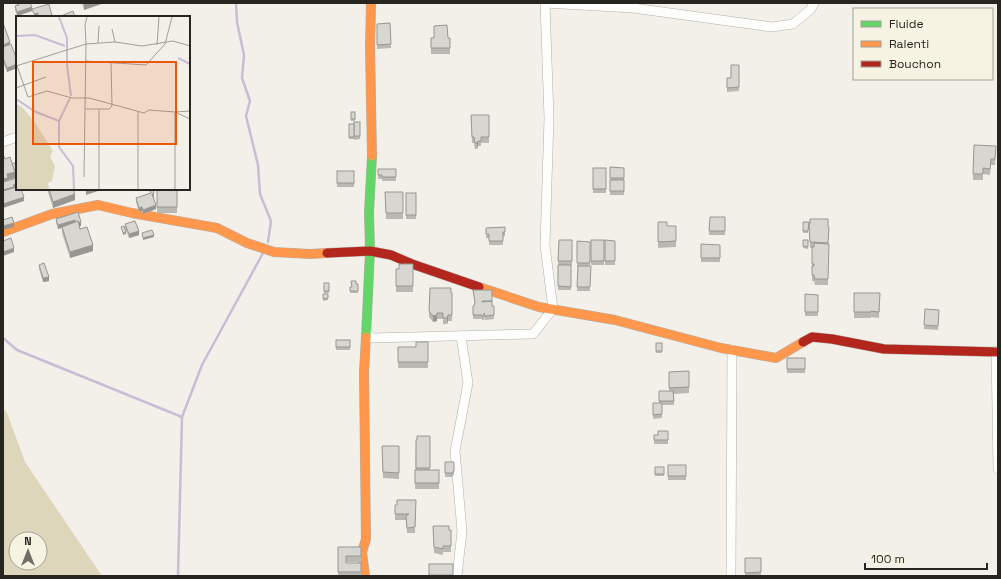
<svg xmlns="http://www.w3.org/2000/svg" width="1001" height="579" font-family="'Space Grotesk',sans-serif">
<style>
.forest{fill:#ded6ba;fill-rule:evenodd}
.lines{fill:none;stroke-linecap:round;stroke-linejoin:round}
.stream{stroke:#cabcd6;stroke-width:2.5}
.street-casing{stroke:#b2b0aa;stroke-width:10}
.fast-casing{stroke:#b2b0aa;stroke-width:10}
.slow-casing{stroke:#b2b0aa;stroke-width:10}
.jam-casing{stroke:#b2b0aa;stroke-width:10}
.street{stroke:#fdfdfc;stroke-width:9}
.fast{stroke:#63d668;stroke-width:9}
.slow{stroke:#ff974d;stroke-width:9}
.jam{stroke:#b3261e;stroke-width:9}
.wall{fill:#bab8b3}
.shaded-wall{fill:#979692}
.building{fill:#d8d6d0;stroke:#979692}
.inset-river{fill:none;stroke:#cabcd6;stroke-width:2}
.inset-road{fill:none;stroke:#a09f98;stroke-width:1}
.view{fill:#e8590c;fill-opacity:0.15;stroke:#e8590c;stroke-width:2}
.inset-edge{fill:none;stroke:#26251f;stroke-width:2}
</style>
<rect width="100%" height="100%" fill="#f2f0e8"/>
<path class="forest" d="M3,408l4,5 18,49 77,114h-99zM16,539h24v24h-24z"/>
<g class="lines">
<g class="stream">
<polyline points="236,3 237,22 244,55 242,78 250,101 246,116 258,165 260,194 271,221 268,242"/>
<polyline points="3,338 17,350 182,417"/>
<polyline points="178,576 182,417 202,365 263,253"/>
</g>
<defs>
<g id="street">
<polyline points="545,3 633,8 772,27 793,24 811,9 814,3"/>
<polyline points="3,142 17,137"/>
<polyline points="366,331 372,338 533,334 553,309 545,245 549,118 545,3"/>
<polyline points="998,351 996,351 998,469"/>
<polyline points="457,576 462,531 455,451 468,383 461,336"/>
<polyline points="731,576 732,350"/>
</g>
<polyline id="fast" points="366,337 370,251 369,212 372,156"/>
<g id="slow">
<polyline points="371,3 370,47 372,156"/>
<polyline points="3,232 52,214 98,205 132,213 217,228 247,243 274,252 310,254 327,253"/>
<polyline points="479,287 539,307 615,320 721,348 776,358 803,342"/>
<polyline points="365,576 362,552 366,539 364,372 366,337"/>
</g>
<g id="jam">
<polyline points="327,253 370,251 391,255 412,264 479,287"/>
<polyline points="803,342 812,337 832,339 884,349 998,352"/>
</g>
</defs>
<use href="#street" class="street-casing"/>
<use href="#fast" class="fast-casing"/>
<use href="#slow" class="slow-casing"/>
<use href="#jam" class="jam-casing"/>
<use href="#street" class="street"/>
<use href="#fast" class="fast"/>
<use href="#slow" class="slow"/>
<use href="#jam" class="jam"/>
</g>
<g class="wall">
<polygon points="16,3 30,3 32,11 17,16 15,10 15,6 17,5"/>
<polygon points="82,3 104,3 84,10"/>
<polygon points="3,23 10,44 17,60 17,68 7,72 3,62"/>
<polygon points="390,23 391,48 377,49 377,24"/>
<rect x="431" y="38" width="19" height="16"/>
<polygon points="739,65 739,91 727,92 727,78 731,78"/>
<rect x="351" y="112" width="4" height="9"/>
<polygon points="471,115 489,115 489,143 481,143 481,146 478,146 477,149 475,149 474,143 472,143"/>
<polygon points="354,122 360,122 360,139 354,140"/>
<rect x="349" y="124" width="5" height="15"/>
<polygon points="996,146 995,165 991,165 990,175 983,174 983,180 973,180 973,174"/>
<polygon points="610,167 624,168 624,195 610,195"/>
<rect x="593" y="168" width="13" height="25"/>
<polygon points="378,169 396,169 396,181 382,181 382,179 378,179"/>
<rect x="337" y="171" width="17" height="16"/>
<polygon points="47,189 73,189 75,200 53,208"/>
<rect x="157" y="189" width="20" height="24"/>
<polygon points="150,191 154,197 153,198 156,209 143,214 142,211 139,212 136,202 136,198 150,193"/>
<polygon points="385,192 403,192 403,219 386,219"/>
<rect x="406" y="193" width="10" height="26"/>
<polygon points="78,212 81,226 80,226 80,229 93,251 70,258 62,233 62,228 58,229 56,223 56,219"/>
<polygon points="710,217 725,217 725,235 709,235"/>
<polygon points="658,222 667,226 676,226 676,247 658,248"/>
<polygon points="803,222 809,222 808,233 803,233"/>
<polygon points="125,224 139,235 129,238 125,228"/>
<polygon points="809,224 828,227 829,233 828,244 828,285 815,285 814,281 812,281 812,248 810,248"/>
<polygon points="505,227 505,236 503,236 503,245 489,245 489,238 486,238 486,228"/>
<polygon points="559,240 572,240 572,265 558,265"/>
<rect x="591" y="240" width="13" height="25"/>
<polygon points="605,240 615,241 615,265 605,265"/>
<polygon points="803,240 808,240 808,249 803,248"/>
<polygon points="577,241 590,242 590,291 577,291 578,267 577,266"/>
<polygon points="701,244 720,245 720,262 701,262"/>
<polygon points="413,264 413,292 396,292 396,269 399,269"/>
<polygon points="39,265 49,281 43,282 39,269"/>
<rect x="558" y="265" width="13" height="25"/>
<rect x="324" y="283" width="5" height="10"/>
<polygon points="356,284 358,284 358,293 350,293 350,287 352,287"/>
<polygon points="473,290 492,290 492,306 494,306 494,319 485,320 484,317 484,320 482,320 482,319 473,319 473,306 474,306 475,305"/>
<polygon points="451,293 452,293 452,321 448,321 447,324 443,324 443,319 437,319 437,321 433,322 429,317 429,311"/>
<polygon points="854,293 880,293 879,318 871,317 871,318 854,318"/>
<polygon points="323,294 328,294 328,300 323,301"/>
<polygon points="805,294 818,295 818,316 805,316"/>
<polygon points="925,309 939,310 938,330 924,329"/>
<rect x="336" y="340" width="14" height="10"/>
<polygon points="428,342 428,368 398,368 398,347 416,347"/>
<rect x="656" y="343" width="6" height="10"/>
<rect x="787" y="358" width="18" height="15"/>
<polygon points="689,371 689,393 674,394 674,405 662,405 662,418 653,419 653,403 659,403 659,391 669,391 669,372"/>
<polygon points="668,431 668,444 654,444 654,435 658,435"/>
<polygon points="430,436 430,470 439,483 439,489 415,489 416,440"/>
<polygon points="382,446 399,446 399,479 383,478"/>
<polygon points="445,462 454,462 454,475 453,475 453,477 445,477"/>
<rect x="668" y="465" width="18" height="15"/>
<rect x="655" y="467" width="9" height="9"/>
<polygon points="416,500 415,533 407,533 406,520 395,520 395,505 397,505"/>
<polygon points="433,526 451,530 451,552 443,552 443,555 434,553"/>
<polygon points="338,547 361,547 361,562 346,562 346,563 361,563 361,576 338,576"/>
<rect x="745" y="558" width="16" height="18"/>
<rect x="429" y="564" width="24" height="12"/>
</g>
<g class="shaded-wall">
<polygon points="84,3 104,3 84,10"/>
<polygon points="32,7 32,11 17,16 17,12"/>
<polygon points="38,13 38,17 34,17 34,14"/>
<polygon points="10,42 10,46 3,49 3,45"/>
<polygon points="17,64 17,68 7,72 7,68"/>
<polygon points="478,141 478,146 477,149 477,143"/>
<polygon points="17,170 17,172 15,173 15,178 8,180 8,184 3,185 3,179 7,174"/>
<polygon points="17,184 17,188 3,194 3,190"/>
<polygon points="92,189 98,189 98,191 86,195 86,191"/>
<polygon points="154,193 154,197 152,198 152,194"/>
<polygon points="75,194 75,200 53,208 53,202"/>
<polygon points="24,197 24,201 3,208 3,204"/>
<polygon points="156,205 156,209 143,214 143,210"/>
<polygon points="142,207 142,211 139,212 139,208"/>
<polygon points="75,220 75,224 58,229 58,225"/>
<polygon points="81,222 81,226 76,228 76,224"/>
<polygon points="14,223 14,227 3,230 3,226"/>
<polygon points="139,231 139,235 129,238 129,234"/>
<polygon points="126,232 126,234 123,235 123,233"/>
<polygon points="154,235 154,237 143,240 143,238"/>
<polygon points="93,245 93,251 70,258 70,252"/>
<polygon points="14,248 14,252 3,256 3,252"/>
<polygon points="49,277 49,281 43,282 43,278"/>
<polygon points="437,315 437,321 433,322 433,316"/>
<polygon points="448,315 448,321 447,324 447,318"/>
</g>
<g class="building">
<polygon points="18,3 30,3 32,7 17,12 15,6 19,5"/>
<polygon points="49,4 52,16 35,17 38,16 38,13 34,14 32,9"/>
<polygon points="73,11 75,17 61,17 61,16"/>
<polygon points="3,23 10,42 3,45"/>
<polygon points="390,23 391,44 377,45 377,24"/>
<polygon points="447,25 448,38 450,38 450,48 431,48 431,38 434,38 434,26"/>
<polygon points="11,44 17,60 17,64 7,68 3,58 3,47"/>
<polygon points="731,65 739,65 739,87 727,88 727,78 731,78"/>
<rect x="351" y="112" width="4" height="7"/>
<polygon points="471,115 489,115 489,137 481,137 481,141 478,141 477,143 475,143 474,137 472,137"/>
<rect x="354" y="122" width="6" height="14"/>
<rect x="349" y="124" width="5" height="13"/>
<polygon points="974,145 996,146 995,159 991,159 990,169 983,168 983,174 973,174"/>
<polygon points="3,156 4,156 5,159 10,157 15,172 7,174 8,178 3,179"/>
<polygon points="17,162 17,170 15,171 12,164"/>
<polygon points="610,167 624,168 624,178 610,178"/>
<rect x="593" y="168" width="13" height="21"/>
<polygon points="378,169 396,169 396,177 382,177 382,175 378,175"/>
<rect x="337" y="171" width="17" height="12"/>
<polygon points="17,178 17,184 13,185 14,187 3,190 3,182"/>
<rect x="610" y="180" width="14" height="11"/>
<polygon points="17,187 17,189 21,189 24,197 3,204 3,191"/>
<polygon points="49,189 73,189 75,194 53,202"/>
<polygon points="85,189 92,189 86,191"/>
<rect x="157" y="189" width="20" height="18"/>
<polygon points="153,190 154,193 152,194 156,205 143,210 142,207 139,208 136,198 151,193 150,191"/>
<polygon points="385,192 403,192 403,213 386,213"/>
<rect x="406" y="193" width="10" height="22"/>
<polygon points="78,212 81,222 78,223 78,221 75,222 75,220 58,225 56,219"/>
<polygon points="12,217 14,223 3,226 3,220"/>
<polygon points="710,217 725,217 725,231 709,231"/>
<polygon points="810,219 828,219 828,227 829,227 828,243 810,242 809,224 810,224"/>
<polygon points="78,221 80,229 87,227 93,245 70,252 62,227"/>
<polygon points="135,221 139,231 129,234 125,224"/>
<polygon points="658,222 667,222 667,226 676,226 676,241 658,242"/>
<polygon points="803,222 809,222 808,231 803,231"/>
<polygon points="124,226 126,232 123,233 121,227"/>
<polygon points="505,227 505,232 503,232 503,241 489,241 489,234 486,234 486,228"/>
<polygon points="152,230 154,235 143,238 142,233"/>
<polygon points="11,238 14,248 3,252 3,241"/>
<polygon points="559,240 572,240 572,261 558,261"/>
<rect x="591" y="240" width="13" height="21"/>
<polygon points="605,240 615,241 615,261 605,261"/>
<polygon points="803,240 808,240 808,247 803,246"/>
<polygon points="577,241 590,242 590,263 577,263"/>
<polygon points="814,243 829,244 828,279 815,279 814,275 812,275 812,266 814,266 814,264 812,264 812,247 814,247"/>
<polygon points="701,244 720,245 720,258 701,258"/>
<polygon points="44,263 49,277 43,278 39,265"/>
<polygon points="399,264 413,264 413,286 396,286 396,269 399,269"/>
<polygon points="558,265 571,265 571,287 558,286"/>
<polygon points="578,266 591,266 590,287 577,287"/>
<polygon points="351,281 356,281 356,284 358,284 358,291 350,291 350,287 352,287"/>
<rect x="324" y="283" width="5" height="8"/>
<polygon points="430,288 451,288 451,293 452,293 452,315 448,315 447,318 443,318 443,313 437,313 437,315 433,316 429,311"/>
<polygon points="473,290 492,290 492,301 482,301 482,302 492,301 492,306 494,306 494,315 485,316 484,313 484,316 482,316 482,315 473,315 473,306 474,306 475,302"/>
<polygon points="854,293 880,293 879,312 871,311 871,312 854,312"/>
<polygon points="323,294 328,294 328,298 323,299"/>
<polygon points="805,294 818,295 818,312 805,312"/>
<polygon points="925,309 939,310 938,326 924,325"/>
<rect x="336" y="340" width="14" height="7"/>
<polygon points="416,342 428,342 428,362 398,362 398,347 416,347"/>
<rect x="656" y="343" width="6" height="8"/>
<rect x="787" y="358" width="18" height="11"/>
<polygon points="689,371 689,387 669,388 669,372"/>
<polygon points="659,391 673,391 674,401 659,401"/>
<polygon points="653,403 662,403 662,414 653,415"/>
<polygon points="658,431 668,431 668,440 654,440 654,435 658,435"/>
<polygon points="417,436 430,436 430,468 416,468 416,440 417,440"/>
<polygon points="382,446 399,446 399,473 383,472"/>
<polygon points="445,462 454,462 454,471 453,471 453,473 445,473"/>
<rect x="668" y="465" width="18" height="11"/>
<rect x="655" y="467" width="9" height="7"/>
<rect x="415" y="470" width="24" height="13"/>
<polygon points="397,500 416,500 415,527 407,528 406,516 409,514 395,514 395,505 397,505"/>
<polygon points="433,526 449,526 449,530 451,530 451,546 443,546 443,549 434,547"/>
<polygon points="338,547 361,547 361,556 346,556 346,563 361,563 361,572 338,572"/>
<polygon points="745,558 761,558 761,572 745,573"/>
<rect x="429" y="564" width="24" height="11"/>
</g>
<g transform="translate(16 16)">
<rect width="174" height="174" fill="#f2f0e8"/>
<path d="M0,88l6,3 12,14 19,30 -3,6 5,9 -3,15 -4,2 1,6h-33z" fill="#ded6ba"/>
<path class="inset-river" d="M43,1l8,21v27l4,31M0,20l19,-1 30,11M162,42l12,6M54,82l-11,23v26l14,19 1,23M0,83l20,13 23,9"/>
<path class="inset-road" d="M96,13l3,13M82,27l1,-17M141,29l2,-28M70,45l60,4 19,-21 7,-27M0,47l12,34 19,-6 25,7h17l55,15 5,-3 26,2 15,7M0,50l70,-22 -1,-19 2,-8M0,72l30,-11M70,93h23l3,-3 -1,-44M122,96v77M68,161l2,-133 29,-2 27,4 31,-5 17,5M83,173v-79M159,173v-77l15,-1"/>
<path class="view" d="M17,46h143v82h-143z"/>
<rect width="174" height="174" class="inset-edge"/>
</g>
<rect width="1001" height="579" fill="none" stroke="#26251f" stroke-width="8"/>
<rect x="853" y="8" width="140" height="72" fill="#f7f3e3" stroke="#a3a195"/>
<rect x="861" y="21" width="20" height="6" fill="#63d668" stroke="#a3a195"/>
<text x="889" y="28" font-size="12" fill="#26251f">Fluide</text>
<rect x="861" y="41" width="20" height="6" fill="#ff974d" stroke="#a3a195"/>
<text x="889" y="48" font-size="12" fill="#26251f">Ralenti</text>
<rect x="861" y="61" width="20" height="6" fill="#b3261e" stroke="#a3a195"/>
<text x="889" y="68" font-size="12" fill="#26251f">Bouchon</text>
<g transform="translate(28 551)"><circle r="19" fill="#f7f3e3" stroke="#a3a195"/>
<path d="M0-3L7 15L0 10L-7 15Z" fill="#6d6c65"/>
<text y="-6" font-size="11" font-weight="bold" text-anchor="middle" fill="#26251f">N</text>
</g>
<path d="M865 563v6h122v-6" fill="none" stroke="#26251f" stroke-width="2"/>
<text x="871" y="563" font-size="12" fill="#26251f" stroke="#f7f3e3" stroke-width="3" paint-order="stroke">100 m</text>
</svg>
